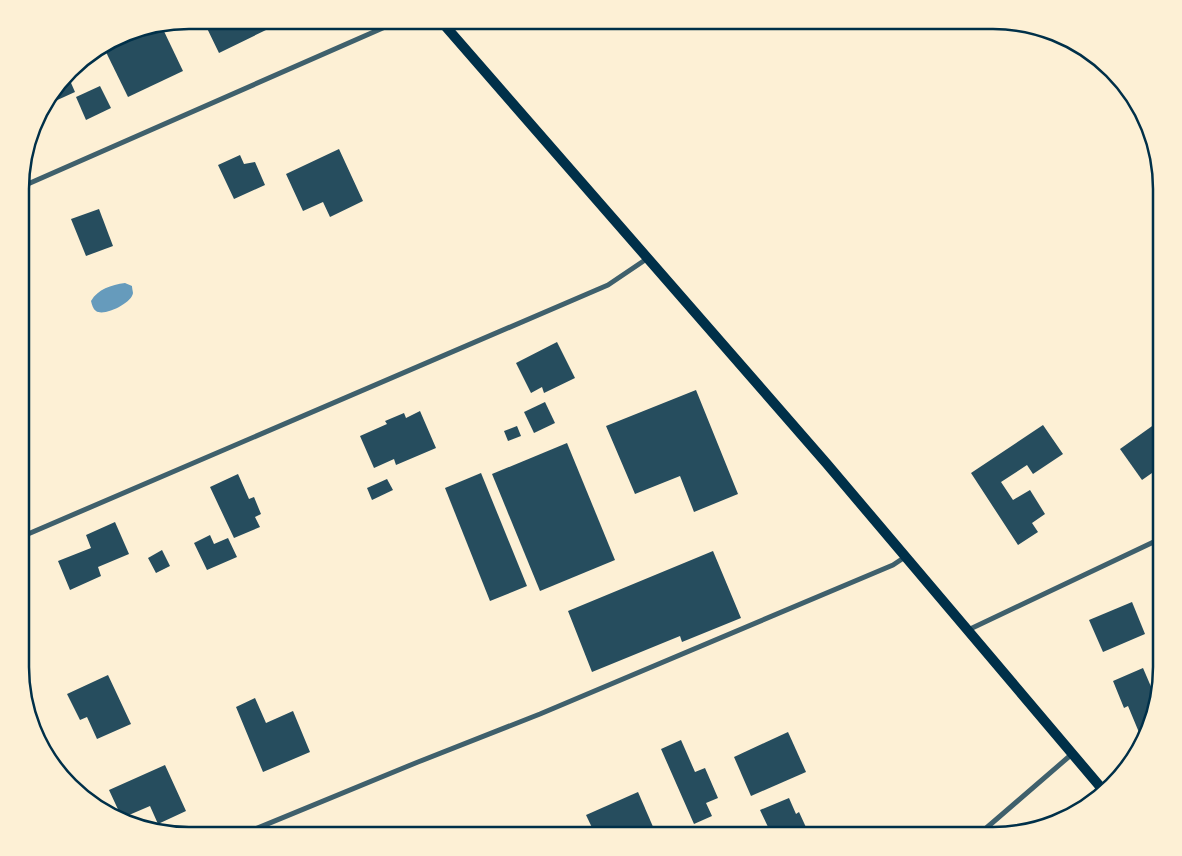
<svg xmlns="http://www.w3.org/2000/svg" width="1182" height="856" font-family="'Nunito Sans',sans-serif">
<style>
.water{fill:#669bbc}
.building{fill:#264d5e}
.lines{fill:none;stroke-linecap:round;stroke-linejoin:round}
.minor{stroke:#3f606c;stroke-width:5}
.secondary{stroke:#003049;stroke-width:10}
.rim{fill:none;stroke:#003049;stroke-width:2.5}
</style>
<rect width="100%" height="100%" fill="#fdf0d5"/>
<path class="water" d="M125,283l7,3c0,2 1,6 1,7 -1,10 -29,24 -37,18 -3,-2 -4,-6 -5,-10 7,-12 20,-16 34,-18z"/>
<g class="building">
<polygon points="203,20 269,20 263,23 266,30 219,53"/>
<polygon points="161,25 183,71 128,97 103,46 125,33"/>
<polygon points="71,70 73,74 68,76 75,92 42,107"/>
<polygon points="100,86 111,108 86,120 76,97"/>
<polygon points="339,149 363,201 330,217 323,202 303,211 286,174"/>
<polygon points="240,155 244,164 255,162 265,185 234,199 218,165"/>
<polygon points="99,209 113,246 86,256 71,219"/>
<polygon points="557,342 575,378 544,393 542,387 531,393 516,363"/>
<polygon points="696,390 738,494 694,512 680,476 635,494 606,426"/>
<polygon points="545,402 555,423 534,433 524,412"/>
<polygon points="420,411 436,448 396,465 394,459 374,468 360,436 387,424 385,421 404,413 406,418"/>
<polygon points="1162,419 1162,466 1142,480 1120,449"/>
<polygon points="1043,425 1063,454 1033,474 1027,465 1001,482 1013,500 1030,490 1045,514 1032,523 1038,532 1018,545 971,473"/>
<polygon points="517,426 521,436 508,441 504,431"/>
<polygon points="567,443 615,560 540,591 492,474"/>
<polygon points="481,473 527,586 490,601 445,488"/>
<polygon points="238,474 249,499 254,497 261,514 255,517 260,527 234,538 210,487"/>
<polygon points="387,479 393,490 372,500 367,488"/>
<polygon points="115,522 129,554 98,567 101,576 70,590 58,561 91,548 86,535"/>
<polygon points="210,535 214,544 228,538 237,557 207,570 194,543"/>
<polygon points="162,550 170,566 156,573 148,558"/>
<polygon points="713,551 741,618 682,642 680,636 592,672 568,611"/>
<polygon points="1132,602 1145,634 1103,652 1089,620"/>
<polygon points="1143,668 1152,689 1160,686 1149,732 1143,742 1128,706 1124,708 1113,681"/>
<polygon points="108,675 131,724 97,739 87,717 80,720 67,694"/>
<polygon points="255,698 266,723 293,711 310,752 263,772 236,707"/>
<polygon points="788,732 806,772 751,796 734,757"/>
<polygon points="681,740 695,772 705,768 718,798 706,803 712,816 694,824 661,749"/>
<polygon points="165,765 186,811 158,824 150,806 122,818 109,790"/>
<polygon points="638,792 657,836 596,836 586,815"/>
<polygon points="789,798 796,814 799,812 810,836 760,836 759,833 769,829 760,810"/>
</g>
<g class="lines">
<g class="minor">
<polyline points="21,187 401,20"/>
<polyline points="21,537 608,285 648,258"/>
<polyline points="968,630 1162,538"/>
<polyline points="238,836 418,762 540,714 893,565 905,557"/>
<polyline points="977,836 1072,754"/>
</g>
<polyline class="secondary" points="440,20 827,464 1103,790"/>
</g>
<path d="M0 0H1182V856H0ZM189 29H993A160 160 0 0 1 1153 189V667A160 160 0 0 1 993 827H189A160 160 0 0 1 29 667V189A160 160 0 0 1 189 29Z" fill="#fdf0d5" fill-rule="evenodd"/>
<path class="rim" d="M189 29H993A160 160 0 0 1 1153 189V667A160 160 0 0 1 993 827H189A160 160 0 0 1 29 667V189A160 160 0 0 1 189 29Z"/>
</svg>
